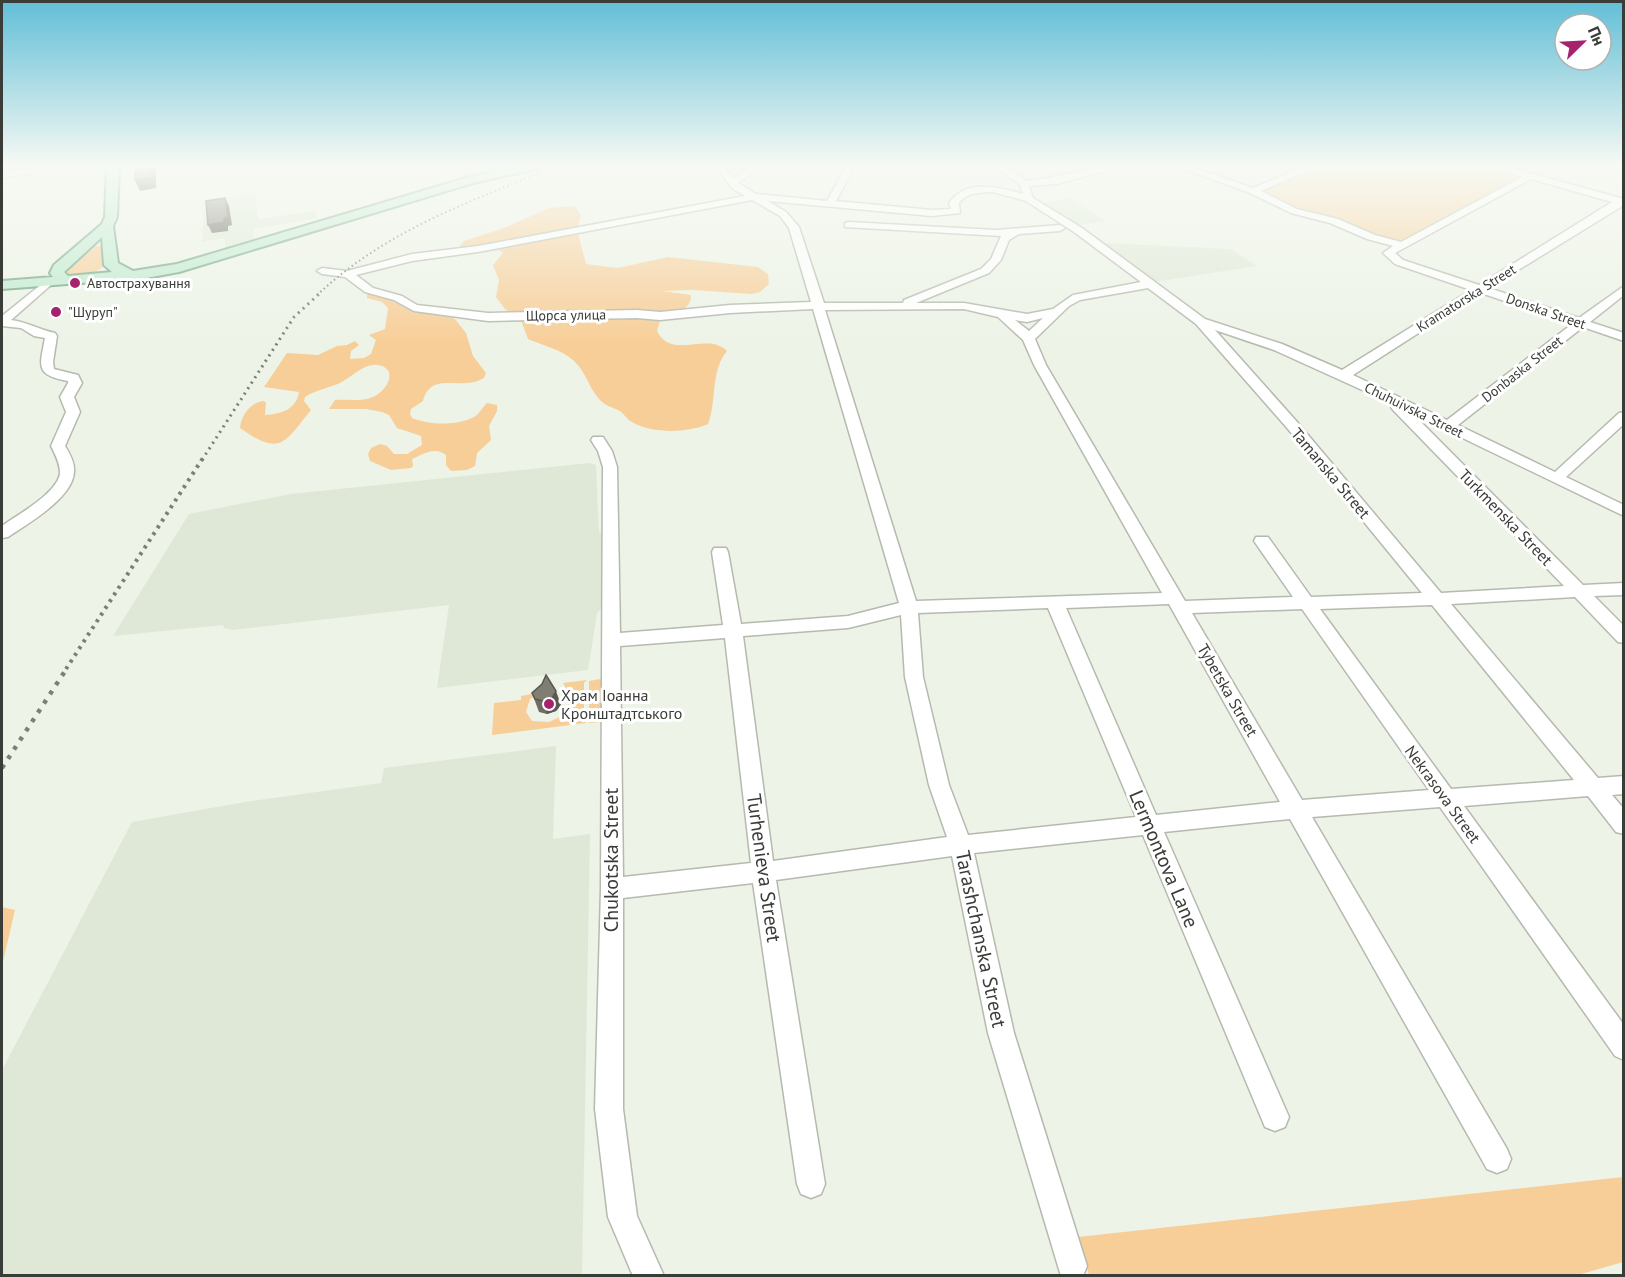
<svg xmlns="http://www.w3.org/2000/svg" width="1625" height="1277" font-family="'PT Sans',sans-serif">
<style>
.built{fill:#dfe8d6}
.green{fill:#f7ce98}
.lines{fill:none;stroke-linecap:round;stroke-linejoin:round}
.minor-casing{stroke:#b5baaf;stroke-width:3}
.major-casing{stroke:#75a484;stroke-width:4}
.minor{fill:#fff;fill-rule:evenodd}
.major{fill:#bfeace;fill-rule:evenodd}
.rail-far3{stroke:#7c7f78;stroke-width:2;stroke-dasharray:1.5 3;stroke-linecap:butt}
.rail-far2{stroke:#7c7f78;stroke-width:3;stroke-dasharray:2 4.5;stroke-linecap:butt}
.rail-far1{stroke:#7c7f78;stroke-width:4;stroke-dasharray:3 5;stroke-linecap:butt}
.rail{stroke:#7c7f78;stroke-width:4.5;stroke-dasharray:4 7;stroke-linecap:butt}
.wall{fill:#6e6c63}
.shaded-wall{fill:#5a5850}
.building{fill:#807e73;stroke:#5a5850;stroke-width:1.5}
.poi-dot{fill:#a7226d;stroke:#fff;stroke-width:2}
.labels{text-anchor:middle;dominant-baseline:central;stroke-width:6;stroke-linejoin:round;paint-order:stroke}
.far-poi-label{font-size:14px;fill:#3a3c37;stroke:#fff;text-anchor:start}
.far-street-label{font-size:14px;fill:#3a3c37;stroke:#fff}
.street-label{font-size:16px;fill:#3a3c37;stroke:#fff}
.poi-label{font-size:16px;fill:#3a3c37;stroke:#fff;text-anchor:start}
.near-street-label{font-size:20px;fill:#3a3c37;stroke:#fff}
</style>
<rect width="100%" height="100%" fill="#edf3e7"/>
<g class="built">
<polygon points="255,193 258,219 315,211 317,218 253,229 254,244 225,249 225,238 202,242 204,201"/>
<polygon points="1069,198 1105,221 1076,226 1041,203"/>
<polygon points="1104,243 1231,249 1257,266 1153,282"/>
<polygon points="589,463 596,465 599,533 607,533 604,606 597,613 588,670 437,688 449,605 232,630 224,628 223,625 113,636 189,514 291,494"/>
<polygon points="556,746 553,839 590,834 582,1275 2,1275 2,1070 132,822 245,802 381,783 384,768"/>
</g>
<g class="green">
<polygon points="1323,166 1487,166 1523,176 1399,242 1296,210 1259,192"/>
<path d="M574,206l7,9 -4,14 9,35 32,4 50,-11 90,10 10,7 1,10 -9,8 -8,2 -59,-4 -31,1 29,4c1,16 -19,18 -31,26l-3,10c15,30 50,0 70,20 -17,20 -10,51 -19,73 -20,9 -56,10 -76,-2 -5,-2 -8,-9 -14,-12 -7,-3 -14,-5 -19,-11 -11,-13 -13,-27 -25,-38 -11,-11 -32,-16 -46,-22l-7,-19 -16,-11 -9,-12 3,-17 -6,-15 10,-12 -4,-3 -28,2 -13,-3 6,-8 40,-13 45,-20z"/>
<polygon points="96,246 104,246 102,268 87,276 69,278 64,272"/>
<path d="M370,293l24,7 15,9 36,5 10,5 11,14 7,23 13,17 -2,5c-23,14 -53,-8 -61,23l-12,8 -1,5 2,4c17,7 45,8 62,-1 6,-3 8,-10 13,-14l10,2v6l-8,15 2,14 -14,13 -2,13 -8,4 -16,1 -5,-6v-10c-11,-9 -23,-1 -34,4l1,7 -2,2 -20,2 -21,-9 -2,-7 3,-6 9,-4 7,2 7,8h13l15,-9 -1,-9 -24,-8 -8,-13 -7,-3 -16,-3h-37l6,-9c12,-1 27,2 38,-3 13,-5 27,-28 5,-32 -14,-2 -26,12 -38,18 -11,5 -24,7 -35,14l-1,4 7,9c-27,33 -30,47 -71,18 1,-13 11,-26 24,-27l2,2 -1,12c16,-1 31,-5 34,-23l-35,-5 23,-34 31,2 19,-9 10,-1 8,-4 4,4 -8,6 -1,8 14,-1 7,-4 5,-14 -7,-5 16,-6 3,-21 -6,-6 -15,-4v-4z"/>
<polygon points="606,678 604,737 600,722 589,723 589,681"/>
<polygon points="587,680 584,683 584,719 586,723 492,735 494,703 521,700 521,696 537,693 539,694 530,699 526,712 532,721 549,722 564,715 571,698 563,683"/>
<polygon points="2,907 15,910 2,966"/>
<polygon points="1623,1177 1623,1262 1578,1275 1089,1275 1078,1237"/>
</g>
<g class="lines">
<defs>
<g id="minor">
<polygon points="504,166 516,166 483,180 475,178"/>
<path d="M715,166h9l9,12 20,-12h10l-25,17 18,11 71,7 20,-35h8l-19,35 96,9 19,-1 -2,-6c18,-25 49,-16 74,-9l-3,-9 -25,-19h10l21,15c33,-3 65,-15 97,-15l-67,18 -27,2 4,12 49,30 123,91 77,25 60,26 129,-80 -76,-26 -12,-11 10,-7 -26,-7 -37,-16 -39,-10 -41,-20 -74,-27h13l64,22 53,-22h12l-57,25 36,18 41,10 37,16 26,7 121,-65 -32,-11h14l120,33v6l-135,83 90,30 45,-32v9l-34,27 34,11v8l-41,-14 -125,98 97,47 64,-59 5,-1v12l-58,53 58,28v11l-211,-102 170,171 41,-2v12l-30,1 30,30v17l-6,-1 -43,-45 -124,7 147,174 26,-2v18l-12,1 12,14v25l-8,-2 -28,-36 -124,10 160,219v35l-9,-4 -175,-249 -128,10 195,332 4,10 -4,10 -10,4 -10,-4 -197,-350 -126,13 125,285 -4,10 -10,4 -10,-4 -122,-292 -169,18 40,180 73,233 -4,10h-22l-73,-243 -36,-177 -176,24 49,304 -4,10 -10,4 -10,-4 -4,-10 -44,-301 -130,15v211l14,107 27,60h-31l-25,-59 -13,-108 6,-220 2,-422 -5,-16 -7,-11 2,-3h10l9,14 5,16 3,166 103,-8 -11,-73 2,-4h12l2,4 13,72 107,-8 51,-13 -86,-294 -83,4 -70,7 -23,-2 -149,3 -74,-10 -20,-11 -29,-8 -20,-15 -23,-3 -5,-3 5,-3 25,3 65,-17 66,-8 267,-50 -13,-8zM1531,179l81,23 -133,83 -76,-25 -8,-7zM993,192l33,9 48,31 67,50 -68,13 -20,14 -26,5 -63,-11h-48l73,-30 12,-13 8,-20 10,-6 41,-3 5,-3 -5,-3 -64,5 -147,-8 -4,1v4l156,9 -10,23 -10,10 -77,31 -1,3h-79l-25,-76 -13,-15 -18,-11 164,15 28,-3 -1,-10c8,-11 21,-10 34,-11zM752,200l28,16 9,12 22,74 -81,3 -70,7 -23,-2 -149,3 -71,-8 -15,-9 -29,-8 -17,-13 56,-14 66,-9zM1148,288l48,36 92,105 134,164 -111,4 -43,-60h-12l-2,4 39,56 -108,4 -139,-236 -11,-26 34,-33 11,-6zM1481,293l91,31 -125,96 -94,-45zM964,309l34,8 25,23 11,25 128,228 -246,8 -91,-291zM1043,318l-14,13 -14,-11 12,2zM1215,330l59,20 119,54 -2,3 2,3 171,176 -123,7 -143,-170zM1169,604l111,198 -124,13 -90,-207zM1432,605l142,175 -123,9 -131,-180zM1048,608l88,209 -168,18 -19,-50 -26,-108 -5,-64zM1302,609l127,181 -127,10 -110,-187zM901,615l4,62 24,108 18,52 -174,24 -30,-225 105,-8zM725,638l26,225 -128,14 -3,-231z"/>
<polygon points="28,168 33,171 31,173 2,178 2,172"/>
<path d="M48,279l6,3 -2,2 -41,36c16,2 29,10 44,13l2,3 -4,26 1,7 24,6 4,8 -8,14 6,15 -15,34c5,8 10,17 9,26 -1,26 -47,52 -66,65l-6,1v-12c15,-11 56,-33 58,-53 0,-10 -5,-19 -9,-27l15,-34 -6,-15 8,-14v-2c-34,-6 -28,-15 -23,-43l-11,-2 -13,-8 -19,-2v-10z"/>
</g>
<path id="major" d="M107,166h12l-2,51 -4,9 5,37 15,8 44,-7 289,-86 54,-12h22l-6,3 -63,14 -294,89 -33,6 -144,11v-8l51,-4 -3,-4 4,-8 48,-41 3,-7zM102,237l2,28 8,7 -44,4 -4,-4z"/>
</defs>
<use href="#minor" class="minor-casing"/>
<use href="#major" class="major-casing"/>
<use href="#minor" class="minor"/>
<use href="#major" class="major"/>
<path class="rail-far3" d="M317,295c71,-66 151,-92 239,-129"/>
<polyline class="rail-far2" points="202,460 294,317 319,294"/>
<polyline class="rail-far1" points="66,669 203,458"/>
<polyline class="rail" points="2,768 67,668"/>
</g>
<polygon class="wall" points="532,693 561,705 556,711 547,714 539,712"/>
<g class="shaded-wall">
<polygon points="151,166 156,166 156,188 140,191 135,180"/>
<polygon points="225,198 229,206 232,225 228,226 228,231 212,233 208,225 224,218"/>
<polygon points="556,691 561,705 556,711 547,714 543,701"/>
</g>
<g class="building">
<polygon points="136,166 151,166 151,178 135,180"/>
<polygon points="225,198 228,217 224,218 224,222 208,225 206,201"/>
<polygon points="546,675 556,691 552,698 543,701 535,699 532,693 542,684"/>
</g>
<linearGradient id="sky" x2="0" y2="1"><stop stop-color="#61bed6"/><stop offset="0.48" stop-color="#f7faf4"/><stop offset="1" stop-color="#f7faf4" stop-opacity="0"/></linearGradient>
<rect width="1625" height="345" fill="url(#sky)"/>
<g class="poi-dot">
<circle cx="75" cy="283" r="6"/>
<circle cx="56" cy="312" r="6"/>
<circle cx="549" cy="704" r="6"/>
</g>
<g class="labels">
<g class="far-poi-label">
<text x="87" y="283">Автострахування</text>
<text x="68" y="312">"Шуруп"</text>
</g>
<g class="far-street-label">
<text transform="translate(1466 298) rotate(-32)">Kramatorska Street</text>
<text transform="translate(1546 311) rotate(19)">Donska Street</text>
<text transform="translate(566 315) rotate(-1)">Щорса улица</text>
<text transform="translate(1522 369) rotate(-38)">Donbaska Street</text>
<text transform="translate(1414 410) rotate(26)">Chuhuivska Street</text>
</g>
<g class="street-label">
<text transform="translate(1331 473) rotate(50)">Tamanska Street</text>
<text transform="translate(1506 517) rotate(46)">Turkmenska Street</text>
<text transform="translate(1228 690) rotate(60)">Tybetska Street</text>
<text transform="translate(1443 794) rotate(54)">Nekrasova Street</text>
</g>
<g class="poi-label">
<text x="561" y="695">Храм Іоанна<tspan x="561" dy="18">Кронштадтського</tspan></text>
</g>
<g class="near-street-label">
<text transform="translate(1164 859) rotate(67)">Lermontova Lane</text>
<text transform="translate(611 860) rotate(-90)">Chukotska Street</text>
<text transform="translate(764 868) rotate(82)">Turhenieva Street</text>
<text transform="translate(981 939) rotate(78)">Tarashchanska Street</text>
</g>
</g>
<rect width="1625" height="1277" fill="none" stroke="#3a3c37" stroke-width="6"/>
<g transform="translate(1583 42) rotate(66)"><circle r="28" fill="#ffffff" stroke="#b0b1af" stroke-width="1.5"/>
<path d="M0-4.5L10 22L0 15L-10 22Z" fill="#a7226d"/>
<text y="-9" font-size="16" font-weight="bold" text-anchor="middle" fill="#3a3c37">Пн</text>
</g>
</svg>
